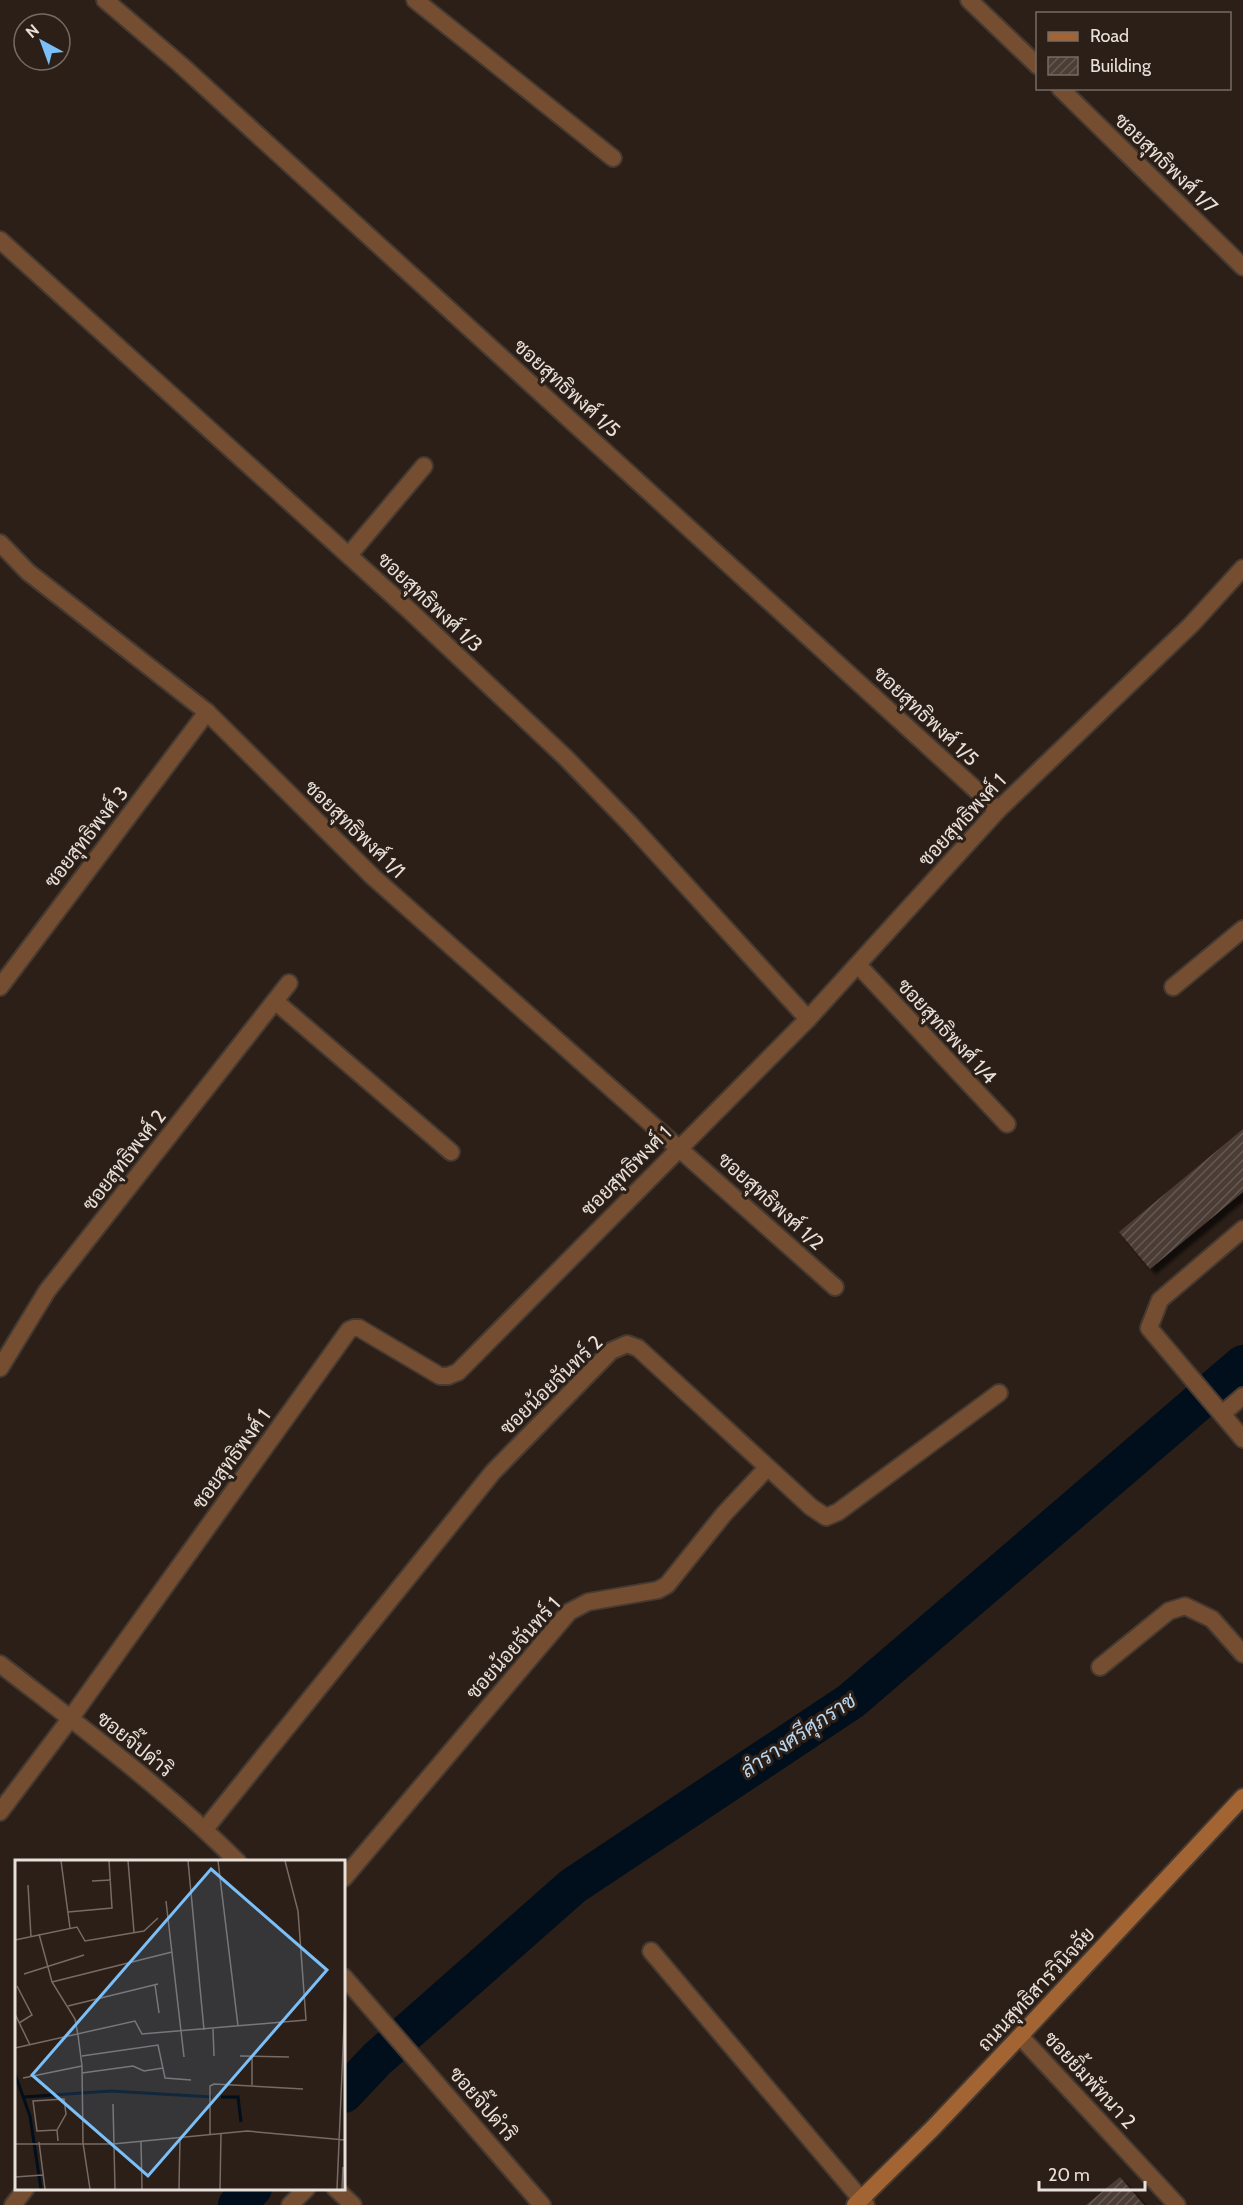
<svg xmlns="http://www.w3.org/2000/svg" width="1243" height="2205" font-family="Cabin,Sarabun,sans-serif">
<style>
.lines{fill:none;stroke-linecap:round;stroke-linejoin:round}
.canal{stroke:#010e1b;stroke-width:38}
.building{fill:url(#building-hatch);filter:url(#shadow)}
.service-casing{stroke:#453a32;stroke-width:20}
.minor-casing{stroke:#453a32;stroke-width:20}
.secondary-casing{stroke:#453a32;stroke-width:20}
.service{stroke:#754d30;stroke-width:16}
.minor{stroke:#754d30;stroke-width:16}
.secondary{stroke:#a36433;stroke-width:16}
.labels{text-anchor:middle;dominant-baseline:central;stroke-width:6;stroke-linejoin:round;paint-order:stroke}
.street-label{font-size:20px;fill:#e8e0da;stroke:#2b1f17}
.water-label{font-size:21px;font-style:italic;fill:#b8d7f1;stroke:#2b1f17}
.inset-river{fill:none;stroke:#010e1b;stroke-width:3}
.inset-road{fill:none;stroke:#776c65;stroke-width:1.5}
.view{fill:#7abff8;fill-opacity:0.15;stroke:#7abff8;stroke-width:3}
.inset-edge{fill:none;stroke:#e8e0da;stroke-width:3}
</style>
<defs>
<pattern id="building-hatch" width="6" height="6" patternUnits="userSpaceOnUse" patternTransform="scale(1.5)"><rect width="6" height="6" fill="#4b3e35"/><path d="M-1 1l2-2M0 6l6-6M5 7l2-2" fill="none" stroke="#655a52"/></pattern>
<filter id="shadow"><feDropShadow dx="5.5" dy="5.5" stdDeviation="1.5" flood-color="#0009"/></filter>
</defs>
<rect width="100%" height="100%" fill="#2b1f17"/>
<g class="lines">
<g class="canal">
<polyline points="344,2094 377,2059 573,1886 851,1701 1243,1364"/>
<polyline points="237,2205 253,2188"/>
</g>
</g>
<g class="building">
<polygon points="1243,1129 1243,1192 1150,1269 1119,1232"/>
<polygon points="1120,2177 1144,2205 1086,2205"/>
</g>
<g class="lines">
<defs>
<g id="service">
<polyline points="415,0 613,158"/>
<polyline points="349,555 424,466"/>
<polyline points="1100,1667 1169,1611 1185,1606 1212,1619 1243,1654"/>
</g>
<g id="minor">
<polyline points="105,0 181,65 998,810"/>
<polyline points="969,0 1038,66"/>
<polyline points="1060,88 1243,267"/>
<polyline points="0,240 410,611 566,758 630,824 808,1019"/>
<polyline points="0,543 28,572 207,712 372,876 835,1287"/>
<polyline points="858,965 1007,1124"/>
<polyline points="0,987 207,712"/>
<polyline points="1173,987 1243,929"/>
<polyline points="275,1001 451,1152"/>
<polyline points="1243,1229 1160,1300 1149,1328 1243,1439"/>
<polyline points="0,1368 47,1291 289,983"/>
<polyline points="1222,1414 1243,1396"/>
<path d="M0,1664c81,63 165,125 238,198"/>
<polyline points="0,1812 70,1719 349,1330 354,1328 359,1328 440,1376 448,1376 458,1372 808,1019 998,810 1191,625 1243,568"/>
<polyline points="205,1829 493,1472 611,1351 627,1344 638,1348 811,1507 826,1517 838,1512 999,1393"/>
<polyline points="344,1878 569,1612 588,1602 658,1590 667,1585 724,1514 767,1468"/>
<polyline points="651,1951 866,2205"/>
<polyline points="344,1977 542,2205"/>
<polyline points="1020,2036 1177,2205"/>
<polyline points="335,2188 353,2205"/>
<polyline points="13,2205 26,2188"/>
<polyline points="290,2205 307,2188"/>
</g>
<polyline id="secondary" points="855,2205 933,2128 1020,2036 1243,1797"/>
</defs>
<use href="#service" class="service-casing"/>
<use href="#minor" class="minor-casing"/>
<use href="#secondary" class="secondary-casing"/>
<use href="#service" class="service"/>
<use href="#minor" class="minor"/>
<use href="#secondary" class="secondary"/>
</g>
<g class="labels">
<g class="street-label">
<text transform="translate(1166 163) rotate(44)">ซอยสุทธิพงศ์ 1/7</text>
<text transform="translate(567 388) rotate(42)">ซอยสุทธิพงศ์ 1/5</text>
<text transform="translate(430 602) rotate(43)">ซอยสุทธิพงศ์ 1/3</text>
<text transform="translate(926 716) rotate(43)">ซอยสุทธิพงศ์ 1/5</text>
<text transform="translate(962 820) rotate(-47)">ซอยสุทธิพงศ์ 1</text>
<text transform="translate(355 829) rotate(44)">ซอยสุทธิพงศ์ 1/1</text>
<text transform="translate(86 837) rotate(-52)">ซอยสุทธิพงศ์ 3</text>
<text transform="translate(947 1031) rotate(47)">ซอยสุทธิพงศ์ 1/4</text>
<text transform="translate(124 1160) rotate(-52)">ซอยสุทธิพงศ์ 2</text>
<text transform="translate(626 1171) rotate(-45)">ซอยสุทธิพงศ์ 1</text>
<text transform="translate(771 1201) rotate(42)">ซอยสุทธิพงศ์ 1/2</text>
<text transform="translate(551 1385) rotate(-44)">ซอยน้อยจันทร์ 2</text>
<text transform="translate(231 1459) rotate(-54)">ซอยสุทธิพงศ์ 1</text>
<text transform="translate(513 1648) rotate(-48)">ซอยน้อยจันทร์ 1</text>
<text transform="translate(135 1744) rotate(39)">ซอยจิ๊ปดำริ</text>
<text transform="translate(1036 1989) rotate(-47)">ถนนสุทธิสารวินิจฉัย</text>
<text transform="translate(1090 2080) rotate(47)">ซอยยิ้มพัทนา 2</text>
<text transform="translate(483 2104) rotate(49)">ซอยจิ๊ปดำริ</text>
</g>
<g class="water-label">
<text transform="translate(798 1735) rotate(-34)">ลำรางศรีศุภราช</text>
</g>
</g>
<g transform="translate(15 1860)">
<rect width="330" height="330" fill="#2b1f17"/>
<path class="inset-river" d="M0,214l15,42 11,73M9,237l87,-6 101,6M206,237h17l3,25"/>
<path class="inset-road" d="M46,1l9,67M113,1l6,71M173,1l16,169M203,1l20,165M77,21l19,-1M13,25l3,52M151,41l18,156M53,52l44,-4 -3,-47M24,74l13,48 23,37 3,16 4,31 1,77 7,46M0,80l62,-13 8,14 59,-10 14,-13M9,114l60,-19M37,122l120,-30M140,125l4,28M2,126l15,29 -13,8M53,146l90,-22M0,154l15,31M198,169l1,27M0,188l120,-27 7,13 164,-14 -8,-109 -13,-50M67,196l76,-11 7,33 26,2M225,196l49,1M237,196v29M67,213l51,-7 11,5 19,-3M8,218l59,-12M98,244l2,85M42,270l9,-16 -2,-15 -31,2 4,30 20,-1 1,11M195,274v-48l4,-2 89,5M24,282l6,47M126,282l1,47M0,284h98l134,-13 98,9M0,317l28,-2M164,329l1,-51M205,329l1,-56M322,329l8,-186M327,329l1,-22"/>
<path class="view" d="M196,9l116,101 -179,206 -116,-101z"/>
<rect width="330" height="330" class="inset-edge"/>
</g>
<rect x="1036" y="12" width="195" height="78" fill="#2b1f17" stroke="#776c65" stroke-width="1.5"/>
<rect x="1048" y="32" width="30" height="9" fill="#a36433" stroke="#776c65" stroke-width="1.5"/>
<text x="1090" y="42" font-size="18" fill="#e8e0da">Road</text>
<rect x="1048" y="57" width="30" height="18" fill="url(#building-hatch)" stroke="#776c65" stroke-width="1.5"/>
<text x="1090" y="72" font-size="18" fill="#e8e0da">Building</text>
<g transform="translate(42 42) rotate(319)"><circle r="28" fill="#2b1f17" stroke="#776c65" stroke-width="1.5"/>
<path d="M0-4.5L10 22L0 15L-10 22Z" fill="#7abff8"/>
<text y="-9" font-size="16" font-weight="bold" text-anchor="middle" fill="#e8e0da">N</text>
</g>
<path d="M1039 2181v9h106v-9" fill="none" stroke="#e8e0da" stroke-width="3"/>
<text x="1048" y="2181" font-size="18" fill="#e8e0da" stroke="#2b1f17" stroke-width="4.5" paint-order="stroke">20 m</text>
</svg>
